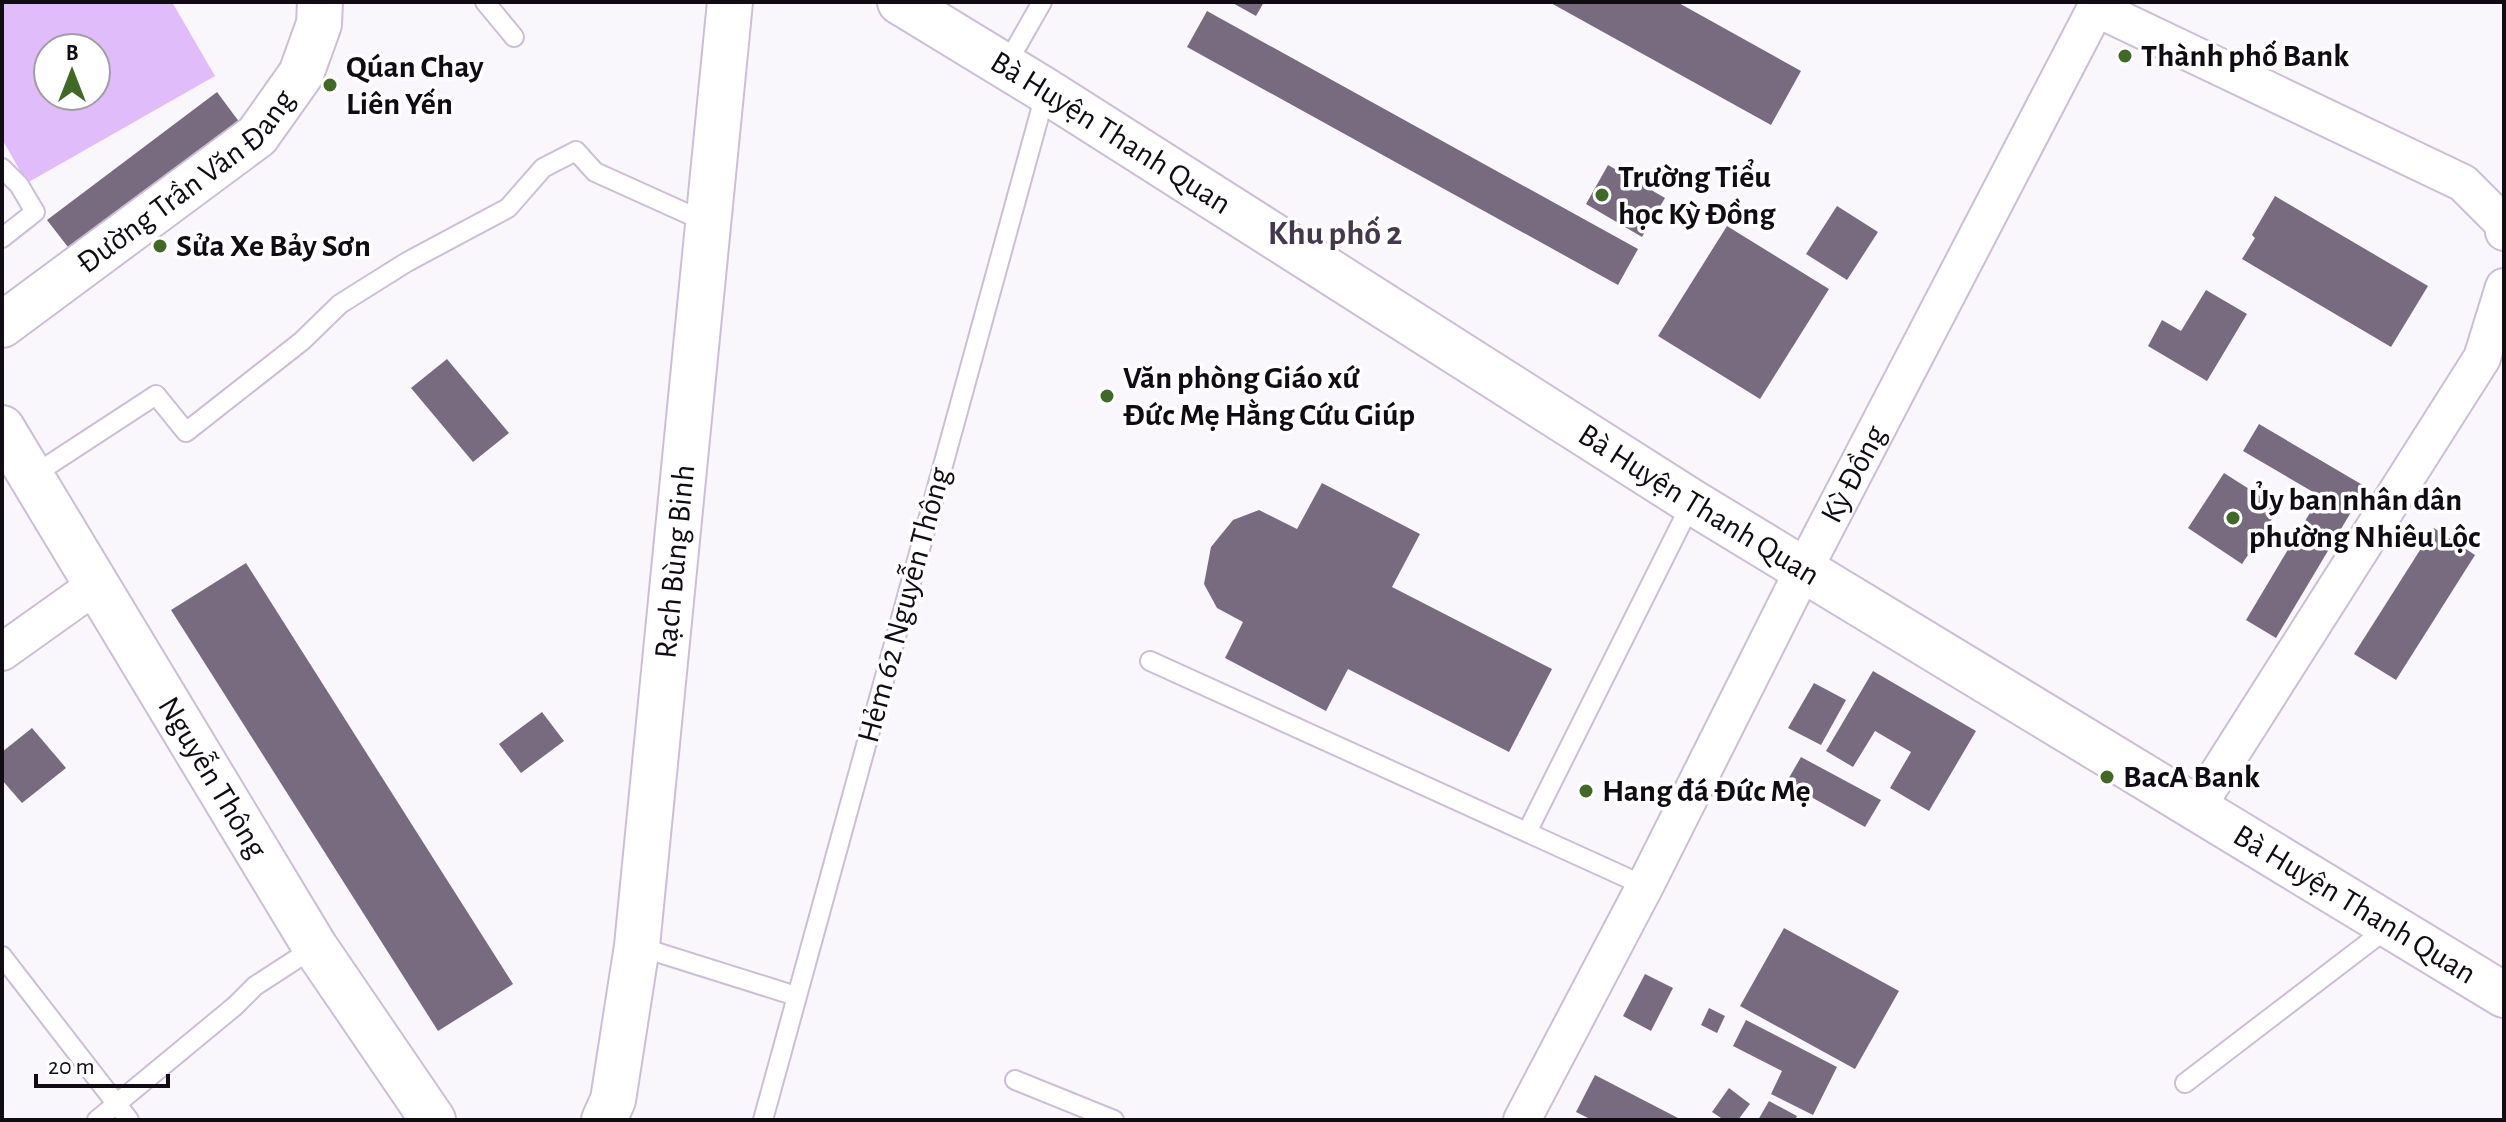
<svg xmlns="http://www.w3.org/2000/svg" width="2506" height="1122" font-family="'Alegreya Sans',sans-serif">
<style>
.green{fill:#e1bcfb;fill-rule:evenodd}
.building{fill:#786b80}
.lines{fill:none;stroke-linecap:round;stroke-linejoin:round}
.service-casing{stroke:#ccbed6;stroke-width:22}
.minor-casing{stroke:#ccbed6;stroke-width:40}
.tertiary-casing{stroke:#ccbed6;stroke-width:48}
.service{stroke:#fff;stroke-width:18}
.minor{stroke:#fff;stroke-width:36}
.tertiary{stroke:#fff;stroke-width:44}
.poi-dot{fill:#3f6925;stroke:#fff;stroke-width:3}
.labels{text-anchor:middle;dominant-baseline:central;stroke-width:7;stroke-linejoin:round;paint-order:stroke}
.poi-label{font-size:32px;font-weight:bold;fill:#110c14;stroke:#fff;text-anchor:start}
.street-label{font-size:32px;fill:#110c14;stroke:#fff}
.neighbourhood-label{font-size:34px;font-weight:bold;fill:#44394c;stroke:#fff}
</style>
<rect width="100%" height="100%" fill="#faf7fc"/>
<path class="green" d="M2,2h170l43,74 -188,107 -25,-44zM48,48h48v48h-48z"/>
<g class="building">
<polygon points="1231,2 1264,2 1256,16"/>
<polygon points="1549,2 1677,2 1801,71 1771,125"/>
<polygon points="1207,11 1638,249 1618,285 1187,47"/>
<polygon points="217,92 240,123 71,251 47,220"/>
<polygon points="1608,165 1665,198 1642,237 1586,204"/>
<polygon points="2275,196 2428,286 2391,347 2242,259 2255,238 2252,235"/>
<polygon points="1837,206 1878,232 1847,280 1806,254"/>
<polygon points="1727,226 1829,289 1760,399 1658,336"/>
<polygon points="2206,290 2247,314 2207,381 2148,346 2162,320 2181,331"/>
<polygon points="447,359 509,433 473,462 411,388"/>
<polygon points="2259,424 2366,487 2276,638 2246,620 2320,496 2243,451"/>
<polygon points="2224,473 2279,508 2242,564 2188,528"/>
<polygon points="1322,483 1420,534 1392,587 1552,669 1509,752 1348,669 1326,711 1225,658 1243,622 1217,608 1204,584 1211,547 1233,520 1259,510 1297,529"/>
<polygon points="2434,528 2475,555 2396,680 2354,654"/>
<polygon points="246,563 513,984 438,1031 171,610"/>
<polygon points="1873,671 1976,731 1929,811 1890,788 1911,752 1875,731 1853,767 1826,751"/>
<polygon points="1814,683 1846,700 1821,745 1788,728"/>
<polygon points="542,712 564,741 521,773 499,744"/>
<polygon points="32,728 66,768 22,803 2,780 2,752"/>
<polygon points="1801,757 1881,800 1865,827 1786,783"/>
<polygon points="1784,928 1899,991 1855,1069 1740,1006"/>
<polygon points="1645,974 1673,988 1651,1031 1623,1016"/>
<polygon points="1709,1008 1725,1016 1717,1033 1701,1025"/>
<polygon points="1746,1020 1837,1067 1813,1115 1771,1094 1782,1071 1733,1046"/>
<polygon points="1595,1075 1678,1118 1677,1120 1592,1120 1576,1112"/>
<polygon points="1729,1088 1750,1104 1738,1120 1724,1120 1712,1112"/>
<polygon points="1769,1101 1797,1116 1795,1120 1758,1120"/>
</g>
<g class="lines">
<defs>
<g id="service">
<polyline points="485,2 514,37"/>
<polyline points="1005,67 1042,2"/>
<polyline points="2,168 19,185 35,212 2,238"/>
<polyline points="32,476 156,395 186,432 302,341 340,304 407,262 508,208 543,168 576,151 595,172 708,223"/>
<polyline points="1150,661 1645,886"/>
<polyline points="1527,832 1692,502"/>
<polyline points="637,946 796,996"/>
<polyline points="2,956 129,1120"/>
<polyline points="1015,1080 1114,1120"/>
<polyline points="2185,1083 2389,927"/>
<polyline points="97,1120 235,1006 255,986 315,947"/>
<polyline points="763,1120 1046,91"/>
</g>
<g id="minor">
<polyline points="2096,8 2463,183 2503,223 2504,232"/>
<polyline points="2,652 96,585"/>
<polyline points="2197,807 2482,358 2504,287"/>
<path id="s1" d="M1522,1120l123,-234 158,-315 296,-569"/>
</g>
<g id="tertiary">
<path id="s2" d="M900,2l146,89 646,411 812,493"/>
<path id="s3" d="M2,325l255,-189 44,-62 18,-50 1,-22"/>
<path id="s4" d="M2,428l313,519 118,173"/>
<path id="s5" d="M604,1120l9,-20 24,-154 93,-944"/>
</g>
</defs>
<use href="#service" class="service-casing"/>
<use href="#minor" class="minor-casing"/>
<use href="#tertiary" class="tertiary-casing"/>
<use href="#service" class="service"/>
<use href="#minor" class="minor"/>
<use href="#tertiary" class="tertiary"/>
</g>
<g class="poi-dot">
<circle cx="2125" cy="56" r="8"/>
<circle cx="330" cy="85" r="8"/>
<circle cx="1602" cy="195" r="8"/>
<circle cx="160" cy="246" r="8"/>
<circle cx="1107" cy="396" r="8"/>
<circle cx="2233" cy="518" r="8"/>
<circle cx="2107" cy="777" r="8"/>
<circle cx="1586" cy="791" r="8"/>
</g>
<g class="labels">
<g class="poi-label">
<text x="2141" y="56">Thành phố Bank</text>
<text x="346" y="67">Qúan Chay<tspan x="346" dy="37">Liên Yến</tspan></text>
<text x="1618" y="177">Trường Tiểu<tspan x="1618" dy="37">học Kỳ Đồng</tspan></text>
<text x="176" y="246">Sửa Xe Bảy Sơn</text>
<text x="1123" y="378">Văn phòng Giáo xứ<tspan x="1123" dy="37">Đức Mẹ Hằng Cứu Giúp</tspan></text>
<text x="2249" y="500">Ủy ban nhân dân<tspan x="2249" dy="37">phường Nhiêu Lộc</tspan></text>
<text x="2123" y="777">BacA Bank</text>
<text x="1602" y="791">Hang đá Đức Mẹ</text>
</g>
<g class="street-label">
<text stroke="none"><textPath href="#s2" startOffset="248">Bà Huyện Thanh Quan</textPath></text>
<text stroke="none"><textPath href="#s3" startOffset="234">Đường Trần Văn Đang</textPath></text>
<text stroke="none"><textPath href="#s1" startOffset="726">Kỳ Ðồng</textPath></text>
<text stroke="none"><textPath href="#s2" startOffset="944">Bà Huyện Thanh Quan</textPath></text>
<text stroke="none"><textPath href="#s5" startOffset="564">Rạch Bùng Binh</textPath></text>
<text transform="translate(904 605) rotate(-75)">Hẻm 62 Nguyễn Thông</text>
<text stroke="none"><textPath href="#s4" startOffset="408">Nguyễn Thông</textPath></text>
<text stroke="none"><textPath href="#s2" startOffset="1712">Bà Huyện Thanh Quan</textPath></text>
</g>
<g class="neighbourhood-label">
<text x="1335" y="234">Khu phố 2</text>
</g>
</g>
<rect width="2506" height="1122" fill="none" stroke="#110c14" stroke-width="8"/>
<g transform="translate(72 72)"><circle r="38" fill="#ffffff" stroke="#a09ea1" stroke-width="2"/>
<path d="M0-6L14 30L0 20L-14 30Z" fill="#3f6925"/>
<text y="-12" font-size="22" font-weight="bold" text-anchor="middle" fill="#110c14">B</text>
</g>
<path d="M36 1074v12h132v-12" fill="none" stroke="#110c14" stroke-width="4"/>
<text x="48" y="1074" font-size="24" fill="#110c14" stroke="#ffffff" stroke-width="6" paint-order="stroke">20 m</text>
</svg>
